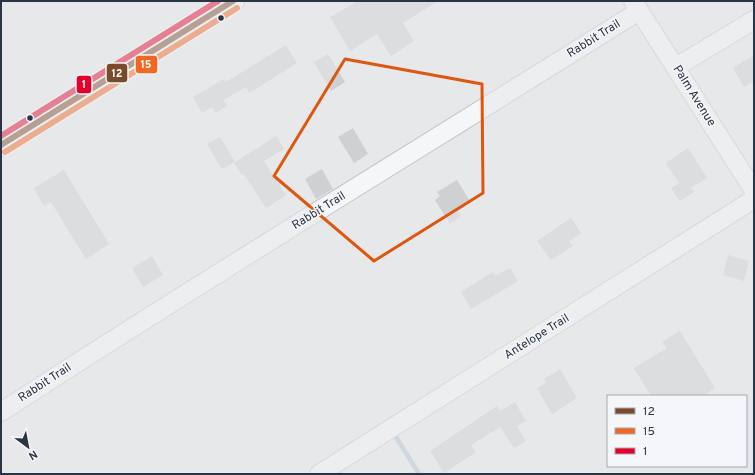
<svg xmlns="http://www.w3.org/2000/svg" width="755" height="475" font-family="Overpass,sans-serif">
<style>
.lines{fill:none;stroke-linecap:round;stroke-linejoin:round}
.stream{stroke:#b4c4d5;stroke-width:4.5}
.building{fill:#ced0d3}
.minor-casing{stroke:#c4c6c8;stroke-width:20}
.major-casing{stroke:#c2c5c8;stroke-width:24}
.minor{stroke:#f5f6f7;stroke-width:18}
.major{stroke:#f8f8f8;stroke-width:22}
.bus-1-casing{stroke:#f4f6f9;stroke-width:9}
.bus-2-casing{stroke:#f4f6f9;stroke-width:9}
.bus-3-casing{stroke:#f4f6f9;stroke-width:9}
.bus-1{stroke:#7a4b2a;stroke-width:6}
.bus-2{stroke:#f26522;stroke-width:6}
.bus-3{stroke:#e4002b;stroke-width:6}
.marked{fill:none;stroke:#df570f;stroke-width:3;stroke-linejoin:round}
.bus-dot{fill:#2b3445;stroke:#f4f6f9;stroke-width:1.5}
.labels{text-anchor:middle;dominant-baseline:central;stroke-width:3;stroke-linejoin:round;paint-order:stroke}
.street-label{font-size:12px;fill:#2b3445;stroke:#f4f6f9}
.line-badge{stroke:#f4f6f9;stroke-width:1.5}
.badge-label{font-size:11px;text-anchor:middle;font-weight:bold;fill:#fff}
</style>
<rect width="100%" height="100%" fill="#e6e8ea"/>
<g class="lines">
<polyline class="stream" points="396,437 419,474"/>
</g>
<g class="building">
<polygon points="358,1 438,1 403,23 414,41 391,56 377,34 350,51 330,17"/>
<polygon points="286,45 297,63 249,93 246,87 223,100 227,106 215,113 212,107 202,113 193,97 224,79 226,82"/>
<polygon points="328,54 345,82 331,91 314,62"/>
<polygon points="754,55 754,81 744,87 733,68"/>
<polygon points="353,128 368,154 354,163 338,137"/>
<polygon points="276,136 284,149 264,161 286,195 266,208 244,174 242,175 234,163"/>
<polygon points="220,137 235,162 222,169 207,144"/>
<polygon points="688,148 707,178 691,188 694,192 680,201 671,188 679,183 666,163"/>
<polygon points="322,169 333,189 316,199 305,179"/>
<polygon points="64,170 109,244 86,259 51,202 44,206 34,188"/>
<polygon points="457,180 471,203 458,211 461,216 450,224 435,200 440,196 437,192"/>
<polygon points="571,218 581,233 569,241 573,246 551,260 537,241"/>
<polygon points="728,255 749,261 744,281 723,275"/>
<polygon points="152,256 163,275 143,287 132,268"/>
<polygon points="510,268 518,281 471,309 461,292 493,272 495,276"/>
<polygon points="680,331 715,388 703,396 651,396 634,368 667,348 662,342"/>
<polygon points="560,369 577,398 552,414 537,388 546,383 544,379"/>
<polygon points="515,402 526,421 517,426 526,441 514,448 500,427 471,445 476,452 444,473 430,451 497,406 500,411"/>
</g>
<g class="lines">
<defs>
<g id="minor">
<polyline points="633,1 754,191"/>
<polyline points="676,67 754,20"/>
<path d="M1,412c210,-137 425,-267 638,-401"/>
<polyline points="319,474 754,199"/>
</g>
<polyline id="major" points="1,145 233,1"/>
</defs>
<use href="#minor" class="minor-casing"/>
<use href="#major" class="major-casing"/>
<use href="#minor" class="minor"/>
<use href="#major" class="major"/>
<defs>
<polyline id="bus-1" points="1,145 233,1"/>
<polyline id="bus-2" points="5,152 237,8"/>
<polyline id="bus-3" points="1,136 218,1"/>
</defs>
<use href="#bus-1" class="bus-1-casing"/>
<use href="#bus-2" class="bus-2-casing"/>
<use href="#bus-3" class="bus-3-casing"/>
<use href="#bus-1" class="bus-1"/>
<use href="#bus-2" class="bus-2"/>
<use href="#bus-3" class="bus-3"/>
</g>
<path d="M0 0H755V475H0ZM345,59l137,25 1,109 -109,68 -100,-85z" fill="#e6e8ea" fill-opacity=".55" fill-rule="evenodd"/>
<path class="marked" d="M345,59l137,25 1,109 -109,68 -100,-85z"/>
<g class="bus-dot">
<circle cx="221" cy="18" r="3.5"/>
<circle cx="30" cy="118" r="3.5"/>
</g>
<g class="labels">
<g class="street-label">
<text transform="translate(594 39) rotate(-32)">Rabbit Trail</text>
<text transform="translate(694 96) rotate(58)">Palm Avenue</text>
<text transform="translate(319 211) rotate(-32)">Rabbit Trail</text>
<text transform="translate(537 337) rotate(-32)">Antelope Trail</text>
<text transform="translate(45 383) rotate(-33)">Rabbit Trail</text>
</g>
</g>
<g class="line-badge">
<rect x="135" y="55" width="23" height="19" rx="4" fill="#f26522"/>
<rect x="106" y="63" width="22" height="20" rx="4" fill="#7a4b2a"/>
<rect x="76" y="75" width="16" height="19" rx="4" fill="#e4002b"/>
</g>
<g class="badge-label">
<text x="146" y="68">15</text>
<text x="117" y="77">12</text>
<text x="84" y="88">1</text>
</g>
<rect width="755" height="475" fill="none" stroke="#2b3445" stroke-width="4"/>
<rect x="607" y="395" width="140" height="72" fill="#f4f6f9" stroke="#a4a8b1"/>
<rect x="615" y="408" width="20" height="6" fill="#7a4b2a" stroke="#a4a8b1"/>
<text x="643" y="415" font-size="12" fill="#2b3445">12</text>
<rect x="615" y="428" width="20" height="6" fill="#f26522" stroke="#a4a8b1"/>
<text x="643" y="435" font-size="12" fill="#2b3445">15</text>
<rect x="615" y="448" width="20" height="6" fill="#e4002b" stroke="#a4a8b1"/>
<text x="643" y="455" font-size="12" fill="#2b3445">1</text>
<g transform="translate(28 447) rotate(148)" stroke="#f4f6f9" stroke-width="3" paint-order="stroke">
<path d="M0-3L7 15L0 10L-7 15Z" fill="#2b3445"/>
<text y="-6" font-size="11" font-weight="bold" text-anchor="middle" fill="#2b3445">N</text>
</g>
</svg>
